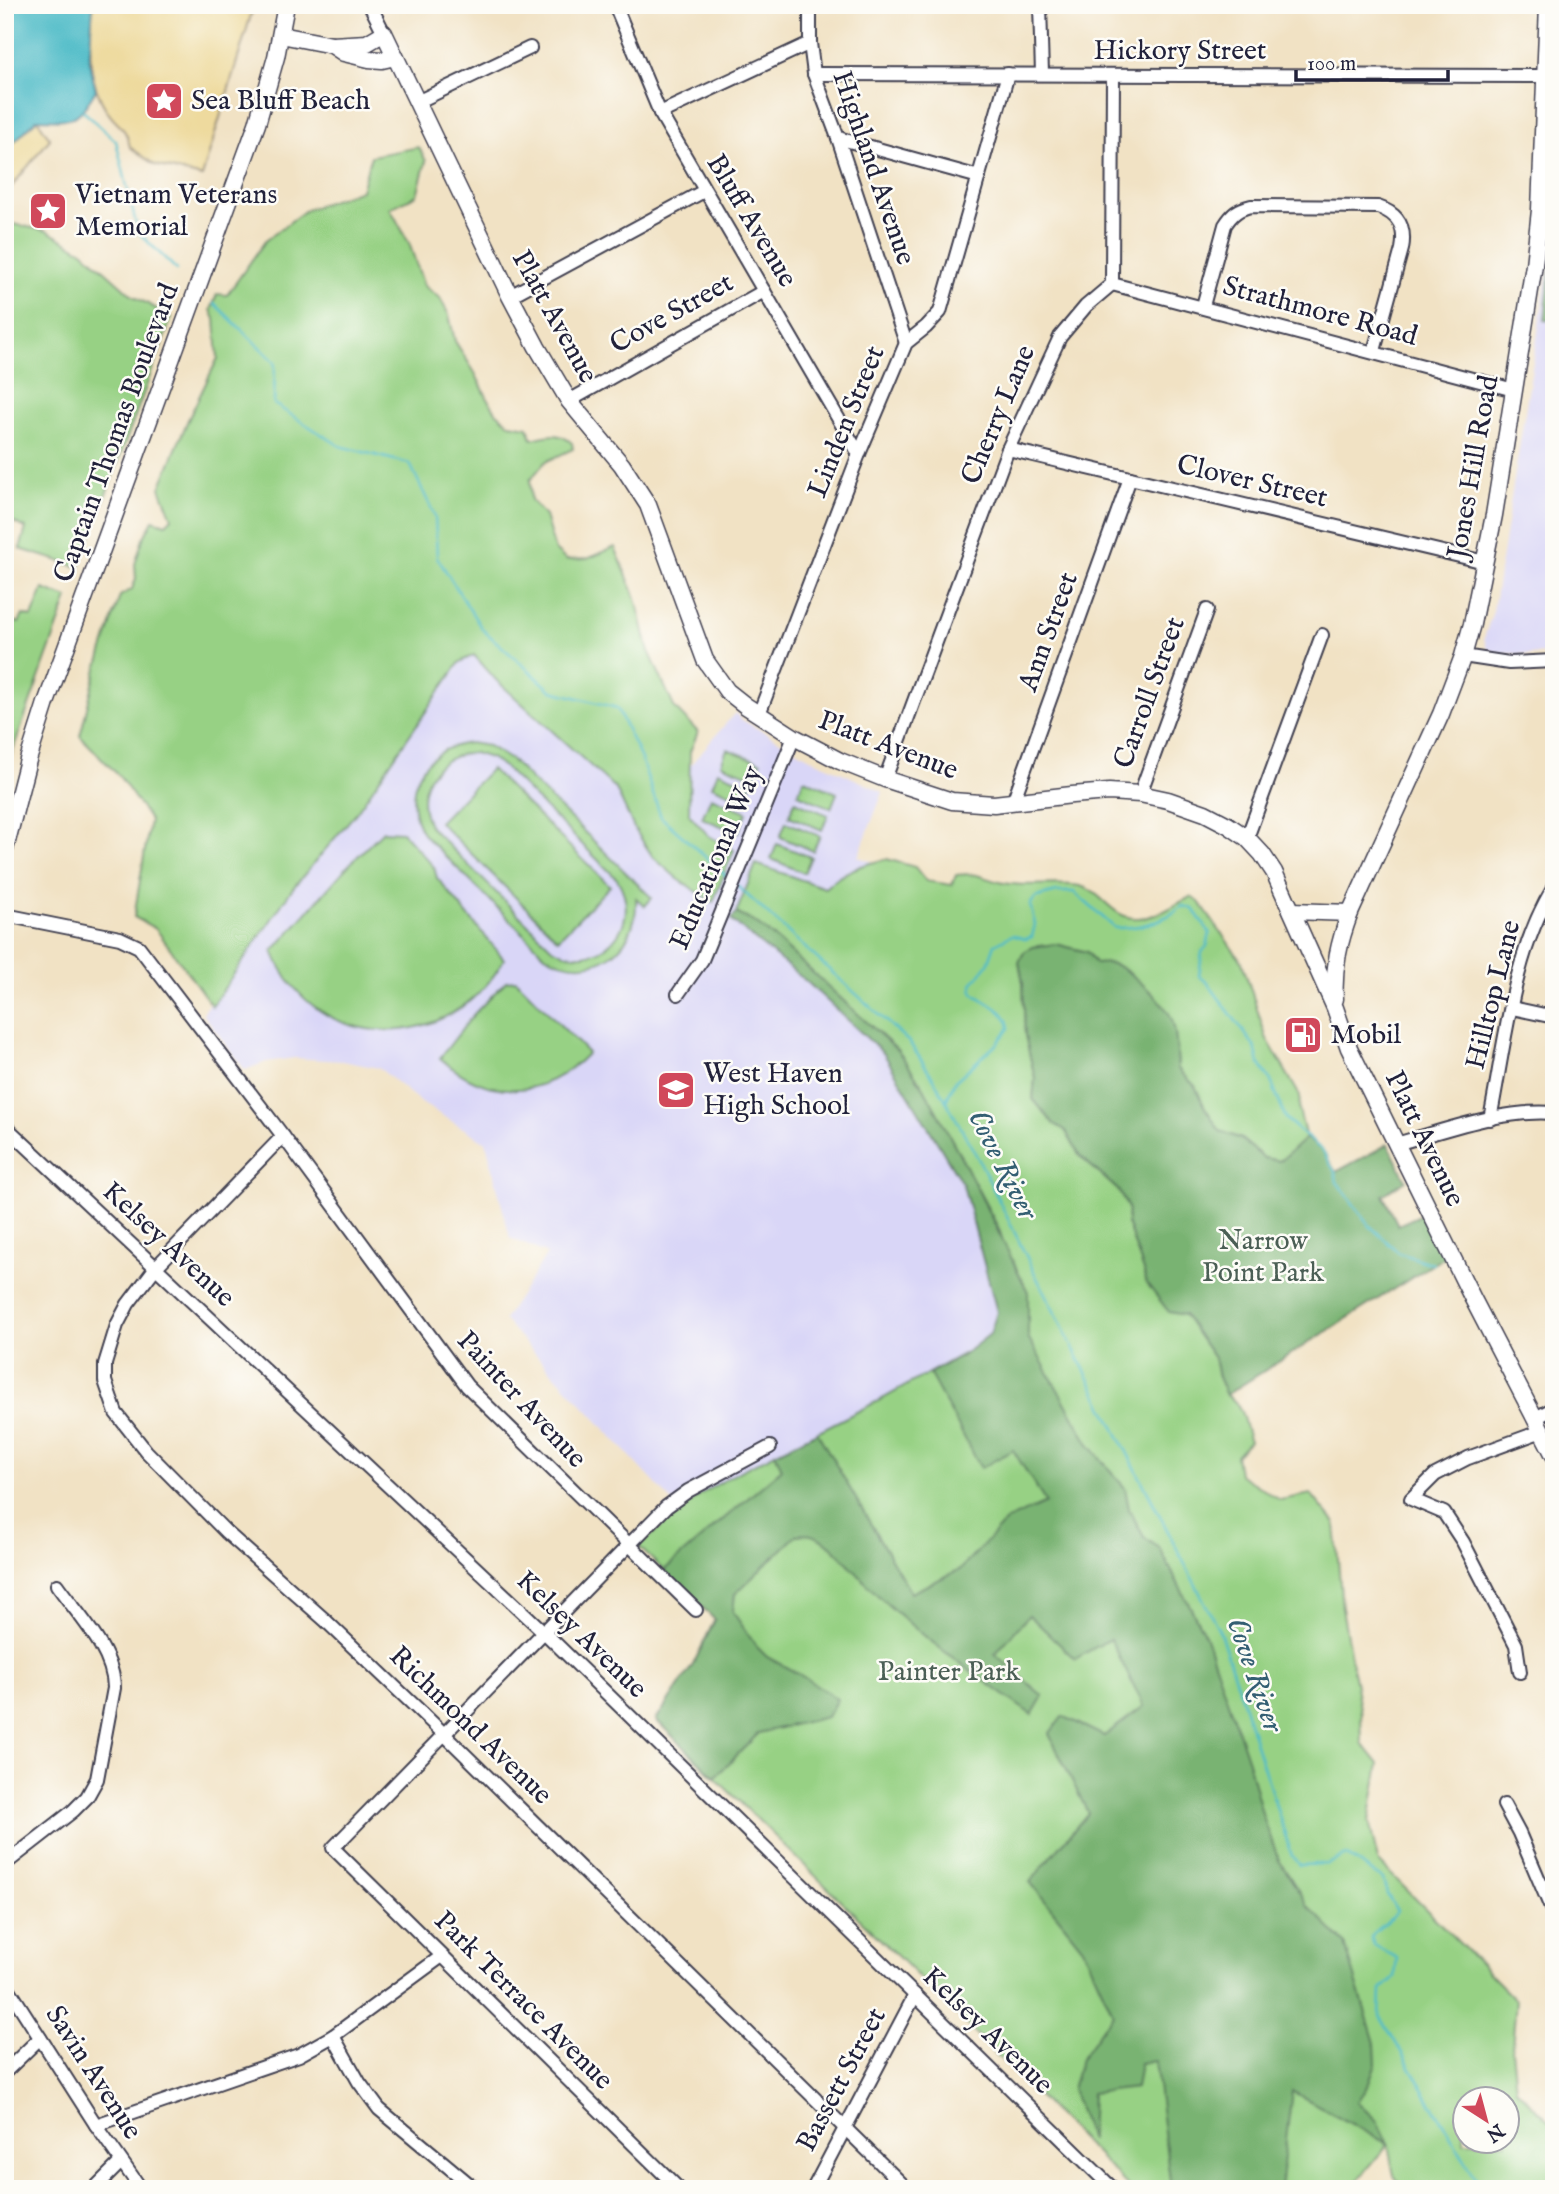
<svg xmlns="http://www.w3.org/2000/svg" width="1559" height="2194" font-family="'IM FELL English',serif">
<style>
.built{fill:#d9d6f7}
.green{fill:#97d184;stroke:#5c7a60;stroke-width:2;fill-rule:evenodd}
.forest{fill:#79b372;stroke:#4e6a56;stroke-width:2}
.sand{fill:#eeda9e;stroke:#887e6c;stroke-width:2}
.water{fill:#4ebbc7;stroke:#386e81;stroke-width:2}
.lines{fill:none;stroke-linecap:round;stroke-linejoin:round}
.stream{stroke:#4ebbc7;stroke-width:2.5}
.minor-casing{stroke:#413f50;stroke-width:16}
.major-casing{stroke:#413f50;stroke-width:19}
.minor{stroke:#fff;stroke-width:12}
.major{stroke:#fff;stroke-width:16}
.labels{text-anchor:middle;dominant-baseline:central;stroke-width:5;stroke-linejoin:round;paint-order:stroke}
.street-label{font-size:28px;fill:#22223b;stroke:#fdfcf7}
.poi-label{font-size:28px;fill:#22223b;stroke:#fdfcf7;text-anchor:start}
.park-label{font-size:28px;fill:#4b5f55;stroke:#fdfcf7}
.water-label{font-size:30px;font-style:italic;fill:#345f73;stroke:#fdfcf7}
</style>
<rect width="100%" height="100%" fill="#fdfcf7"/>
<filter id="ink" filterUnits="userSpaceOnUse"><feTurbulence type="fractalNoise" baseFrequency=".0143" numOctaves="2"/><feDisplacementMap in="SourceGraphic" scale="14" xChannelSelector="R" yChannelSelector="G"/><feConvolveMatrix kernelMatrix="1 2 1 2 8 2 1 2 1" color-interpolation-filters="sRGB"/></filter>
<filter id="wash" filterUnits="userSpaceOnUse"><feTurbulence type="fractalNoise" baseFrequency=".00686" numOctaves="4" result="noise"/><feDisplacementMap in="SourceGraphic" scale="28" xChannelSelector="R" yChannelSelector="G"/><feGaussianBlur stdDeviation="1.57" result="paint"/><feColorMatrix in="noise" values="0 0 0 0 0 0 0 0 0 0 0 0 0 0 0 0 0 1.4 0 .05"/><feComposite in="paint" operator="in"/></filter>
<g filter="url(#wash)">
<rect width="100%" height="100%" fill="#f1e2c4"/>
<g class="built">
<polygon points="1549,263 1554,263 1554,653 1530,655 1494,652 1487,648 1484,638 1493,611"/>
<polygon points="463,645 675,783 735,713 742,720 814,760 883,792 858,857 880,864 1097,1263 703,1535 504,1320 547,1254 510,1238 486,1142 423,1104 379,1068 342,1061 294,1058 266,1062 245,1070 203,1014 224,979"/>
</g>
<g class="green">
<path d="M419,147l7,14 -9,34 -27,13 19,35 15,43 16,12 9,17 6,26 20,32 13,26 9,14 13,11 18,3 4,12c17,-4 26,-8 40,4l1,6 -28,13 -15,18 1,20 14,16 10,34 11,10 21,-1 28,-12 21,51 12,51 26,58 24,25 -8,20 -1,62 20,22 25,14 -21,52 -35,-23 -25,-22 -19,-29 -18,-39 -120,-109 -22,-25 -14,7 -104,151 -63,75 -81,118 -56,-77 -22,-12 16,-97 -31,-44 -39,-40 16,-64 24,-76 12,-7 4,-10 -1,-15 8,-25 10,-19 13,4 6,-6 -12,-30 27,-66 31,-64 -3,-39 -4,-9 6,-16 10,1 39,-55 40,-30 55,-20 10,-34z"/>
<polygon points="13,224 47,231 83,251 133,296 172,317 79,567 20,549 26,528 5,518 5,229"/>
<polygon points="43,589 68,598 5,772 5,618 19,623 23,615 32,617"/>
<path d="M470,743l18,3 23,14 141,138 -7,8 -9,-8c3,52 -44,85 -91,57l-121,-120c-26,-42 -3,-87 46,-92zM474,753l16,5 14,9 113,112c29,47 -19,96 -66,68l-120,-119c-21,-35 2,-74 43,-75z"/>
<polygon points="727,749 761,762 754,777 721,764"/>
<polygon points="491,769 610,886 558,939 439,822"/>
<polygon points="718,771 751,785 745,800 712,786"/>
<polygon points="804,779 837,793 831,808 798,794"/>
<polygon points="711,797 747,812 738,833 702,818"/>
<polygon points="795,801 828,815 822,830 789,816"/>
<polygon points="786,822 820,836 813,851 780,837"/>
<path d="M383,831l19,1 32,35 3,11 67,81c-51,96 -190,97 -231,-8l74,-84z"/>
<polygon points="777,844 811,857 804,873 771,859"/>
<path d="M887,859l28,8 11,14 26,4 4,-10c26,-3 26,4 48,8 25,5 52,-2 76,3 22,5 31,32 56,32 21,1 36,-13 55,-21l8,5 43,60 24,75 34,59 -1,14 7,28c-9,8 -16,17 -26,23l-16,-3 -23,-19 -21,-8 -16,-25 -9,-20 -17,-17 -1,-24 -20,-46 -21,-20 -40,-15 -10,-12 -30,-8 -24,3 -13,15 4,20 2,53 10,43 -2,21 20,24 12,7 15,26 38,34 10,18 -1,15 17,48 1,10 39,34 30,43 4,19 8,18c20,11 16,28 24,46l-14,14 3,19 41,26 31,-6 24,29 7,85 19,106 1,29 17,21 -10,57 9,40 138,139 -4,49 4,40 32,31 6,2v67h-149l-11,-13 -6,-32 -37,45h-220l-199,-199 -276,-270 37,-55 22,-46 -77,-73 63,-52 39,-23 144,-73 144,-81 -29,-88 -75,-141 -26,-37 -124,-114 -20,-15 -18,-9 20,-49 69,24c18,-17 38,-24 62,-29zM1464,2100h42v42h-42z"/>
<path d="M516,980l72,73c-45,47 -100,48 -148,5l34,-44 32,-33z"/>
</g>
<g class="forest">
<polygon points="1551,259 1554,259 1554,321 1545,320"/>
<path d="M736,913l18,9 20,15 124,114 26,37 43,80 61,124v45l62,109 35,42 4,21 15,28 16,12 45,86 43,126 15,56 16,43 29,46 37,38 30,99 1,21 -7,19 -12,19 20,19 11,23 -96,-53 -12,98h-109l-16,-128 -15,2 -4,25 -44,5 -2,47 -18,-51 9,-30 32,-45 -30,-66 -53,-66 58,-69 -39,-79 14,-18 41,20 40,-30 -34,-67 -35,20 -46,-44 -34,39 48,42 -11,19c-49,-35 -100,-70 -145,-111 -15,-13 -28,-29 -41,-43 -15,-15 -27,-30 -49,-26l-62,59 -2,18 23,34 11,11 32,17 38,25 -10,18 -68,16 -44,44 -59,-57 37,-55 22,-45 -51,-50 118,-101 -7,-16 42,-21 94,161 50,-24 46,-49 39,-17 -33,-53 -32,18 -52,-95 33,-17 28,-22 7,-22 -34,-127 -79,-131 -77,-72 -76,-62z"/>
<path d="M1056,944l31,8 9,12c5,0 12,-2 17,0 16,5 54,40 59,56 5,15 5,33 6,49l17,17 9,20 16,25 21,8 23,19 16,3 26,-23 17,13 13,21 52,-28 18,36 -23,15 15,30 24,-11 24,42 -220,139 -8,-18 -4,-19 -30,-43 -15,-3 -24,-31 -1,-10 -17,-48 1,-15 -10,-18 -38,-34 -15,-26 -12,-7 -20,-24 2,-21 -10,-43 -2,-53 -4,-20 5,-10 8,-5z"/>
</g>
<g class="sand">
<path d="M93,5h161l-52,172 -47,-12 -25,-18c-5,-24 -12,-19 -23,-36 -22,-35 -17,-67 -14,-106z"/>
<polygon points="37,119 50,139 5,195 5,151"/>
</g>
<path class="water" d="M5,5h88l-4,57 7,28c-20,33 -22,30 -59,29l-32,32z"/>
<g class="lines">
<g class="stream">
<polyline points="83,111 116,141 138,232 177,270"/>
<polyline points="214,303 275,362 274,404 340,446 410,464 435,516 437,557 482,629 552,691 617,708 641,759 661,817 732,881"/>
<path d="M736,885l173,157 25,37 46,83 58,118 182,352 72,224 7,9 29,-1 18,-9 37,24 4,15 10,17c-9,15 -19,13 -26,26l3,8 23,13 -2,19 -14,13 -1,26 102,173"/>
<path d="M946,1101l9,-20 42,-37 12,-16c-2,-19 -22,-24 -36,-35l-1,-9 16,-20 7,-20 17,-9 13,4 7,-2 3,-13 -5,-19 5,-7 6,-2 16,-4h17l41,36c27,0 47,-6 68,-22l10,3 17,24 -3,13 -5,6 -3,24 8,6 48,65 4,16 12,18 15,38 37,32 12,21 2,10 32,43 30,28 34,11"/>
</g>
</g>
</g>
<g filter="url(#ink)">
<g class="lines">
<defs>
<g id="minor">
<polyline points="370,5 384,33"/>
<polyline points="615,5 660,113 859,454"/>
<polyline points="810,5 810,43 814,74 838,138 906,343"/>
<polyline points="1040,5 1042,74"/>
<polyline points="814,74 1554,76"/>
<polyline points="417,102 530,48"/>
<polyline points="660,113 810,43"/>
<polyline points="838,138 979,177"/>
<polyline points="1112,284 1514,390"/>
<polyline points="510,296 704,191"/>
<path d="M1203,306l22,-81c7,-11 13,-16 26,-19l127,1c21,7 28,21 24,42l-28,102"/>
<polyline points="569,401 764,291"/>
<polyline points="1008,449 1485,562"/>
<polyline points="1463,656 1509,663 1554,661"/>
<polyline points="759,714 859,454 906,343 926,327 940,312 1008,74"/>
<polyline points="885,779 1008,449 1060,337 1086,306 1112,284 1113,75"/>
<polyline points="1140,794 1207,610"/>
<polyline points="1013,802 1130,478"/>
<polyline points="1247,838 1322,635"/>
<polyline points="5,915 120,938 139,947 283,1136 467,1386 696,1610"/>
<polyline points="678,994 702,960 794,737"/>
<polyline points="1512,1008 1554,1017"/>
<path d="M1490,1119c15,-75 23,-167 64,-232"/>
<polyline points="5,1126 545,1633 1113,2189"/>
<polyline points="283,1136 156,1267 128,1304 117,1325 105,1364 105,1381 116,1413 146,1451 226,1532 325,1620 445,1735 907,2189"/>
<path d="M1396,1144c51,-14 105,-35 158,-31"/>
<polyline points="1536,1418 1554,1408"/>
<polyline points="1520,1672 1516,1645 1463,1542 1444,1513 1411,1499 1435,1475 1468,1458 1542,1431"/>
<polyline points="1504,1805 1519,1833 1554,1915"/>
<path d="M5,1864l68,-53 14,-14 10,-18 17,-91c0,-37 -36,-73 -57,-103"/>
<polyline points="5,1983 96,2125 141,2189"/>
<polyline points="333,2036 359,2082 379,2109 475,2189"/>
<polyline points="5,2072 40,2038"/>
<polyline points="96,2125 299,2055 333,2036 442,1956"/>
<polyline points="94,2189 121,2162"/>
<polyline points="679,2189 333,1848 666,1507 688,1491 770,1447"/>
<polyline points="813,2189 915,1995"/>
</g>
<g id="major">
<polyline points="281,35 332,45 344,53 369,59 382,60 395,57"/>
<polyline points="332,45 367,43 384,33 510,296 537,347 569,401 622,465 648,505 705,660 727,691 746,706 794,737 840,761 885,779 952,801 994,804 1072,795 1109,792 1140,794 1168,800 1205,813 1228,825 1247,838 1262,854 1274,872 1335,1008 1349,1048 1473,1299 1554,1455"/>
<polyline points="5,849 28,760 46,703 257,124 276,57 286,5"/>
<polyline points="1292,911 1350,913"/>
<path d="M1335,999c-2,-31 4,-57 15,-86l91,-199 22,-58 9,-32 22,-109 40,-250 6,-55 8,-205"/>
</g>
</defs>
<use href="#minor" class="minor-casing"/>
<use href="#major" class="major-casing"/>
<use href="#minor" class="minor"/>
<use href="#major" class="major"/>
</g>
</g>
<defs>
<symbol id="sight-square" viewBox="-11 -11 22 22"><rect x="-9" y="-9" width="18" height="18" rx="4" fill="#d1495b" stroke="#fdfcf7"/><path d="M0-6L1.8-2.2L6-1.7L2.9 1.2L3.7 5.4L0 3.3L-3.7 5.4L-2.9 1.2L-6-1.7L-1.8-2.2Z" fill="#fff"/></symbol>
<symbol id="fuel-square" viewBox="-11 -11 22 22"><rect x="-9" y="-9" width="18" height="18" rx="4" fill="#d1495b" stroke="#fdfcf7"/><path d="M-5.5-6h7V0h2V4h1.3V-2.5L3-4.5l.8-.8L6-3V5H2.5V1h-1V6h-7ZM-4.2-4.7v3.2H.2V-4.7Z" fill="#fff"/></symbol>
<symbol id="school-square" viewBox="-11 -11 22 22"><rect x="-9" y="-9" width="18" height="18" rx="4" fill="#d1495b" stroke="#fdfcf7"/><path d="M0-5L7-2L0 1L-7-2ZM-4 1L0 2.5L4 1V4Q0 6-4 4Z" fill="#fff"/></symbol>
</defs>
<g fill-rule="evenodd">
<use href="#sight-square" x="142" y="79" width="44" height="44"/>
<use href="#sight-square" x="26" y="189" width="44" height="44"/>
<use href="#fuel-square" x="1281" y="1013" width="44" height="44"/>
<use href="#school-square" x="654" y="1068" width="44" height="44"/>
</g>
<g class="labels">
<g class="street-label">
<text x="1180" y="51">Hickory Street</text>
<text transform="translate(873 168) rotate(71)">Highland Avenue</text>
<text transform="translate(751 221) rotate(59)">Bluff Avenue</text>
<text transform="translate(1320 312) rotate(15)">Strathmore Road</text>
<text transform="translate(672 314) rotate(-29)">Cove Street</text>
<text transform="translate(554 317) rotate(61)">Platt Avenue</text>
<text transform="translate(999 415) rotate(-67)">Cherry Lane</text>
<text transform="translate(847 422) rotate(-68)">Linden Street</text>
<text transform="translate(117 433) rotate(-70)">Captain Thomas Boulevard</text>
<text transform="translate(1474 467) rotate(-80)">Jones Hill Road</text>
<text transform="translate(1252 482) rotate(13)">Clover Street</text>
<text transform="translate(1049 632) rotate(-70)">Ann Street</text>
<text transform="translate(1150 693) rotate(-70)">Carroll Street</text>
<text transform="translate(888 746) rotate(21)">Platt Avenue</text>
<text transform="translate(717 858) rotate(-67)">Educational Way</text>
<text transform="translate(1494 995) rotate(-76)">Hilltop Lane</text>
<text transform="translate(1424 1139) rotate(64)">Platt Avenue</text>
<text transform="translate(168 1245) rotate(43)">Kelsey Avenue</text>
<text transform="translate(521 1400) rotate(47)">Painter Avenue</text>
<text transform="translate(581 1635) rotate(44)">Kelsey Avenue</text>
<text transform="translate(470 1726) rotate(44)">Richmond Avenue</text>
<text transform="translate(523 2001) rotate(45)">Park Terrace Avenue</text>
<text transform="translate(987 2031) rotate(44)">Kelsey Avenue</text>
<text transform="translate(93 2073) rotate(57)">Savin Avenue</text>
<text transform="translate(842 2080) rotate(-62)">Bassett Street</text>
</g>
<g class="poi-label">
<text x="191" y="101">Sea Bluff Beach</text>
<text x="75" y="195">Vietnam Veterans<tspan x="75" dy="32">Memorial</tspan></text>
<text x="1330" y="1035">Mobil</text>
<text x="703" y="1074">West Haven<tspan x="703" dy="32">High School</tspan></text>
</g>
<g class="park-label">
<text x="1263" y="1241">Narrow<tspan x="1263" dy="32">Point Park</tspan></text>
<text x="949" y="1672">Painter Park</text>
</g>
<g class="water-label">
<text transform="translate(1002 1165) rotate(63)">Cove River</text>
<text transform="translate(1254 1675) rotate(71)">Cove River</text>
</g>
</g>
<rect width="1559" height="2194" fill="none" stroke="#fdfcf7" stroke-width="28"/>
<g transform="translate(1486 2120) rotate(144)"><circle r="33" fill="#fdfcf7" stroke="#a5a5ac" stroke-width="2"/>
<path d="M0-5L12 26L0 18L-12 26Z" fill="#d1495b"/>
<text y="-10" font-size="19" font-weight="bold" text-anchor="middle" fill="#22223b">N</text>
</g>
<path d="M1296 70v10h152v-10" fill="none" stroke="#22223b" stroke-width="3.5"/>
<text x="1307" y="70" font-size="21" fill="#22223b" stroke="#fdfcf7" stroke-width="5" paint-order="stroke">100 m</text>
</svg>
